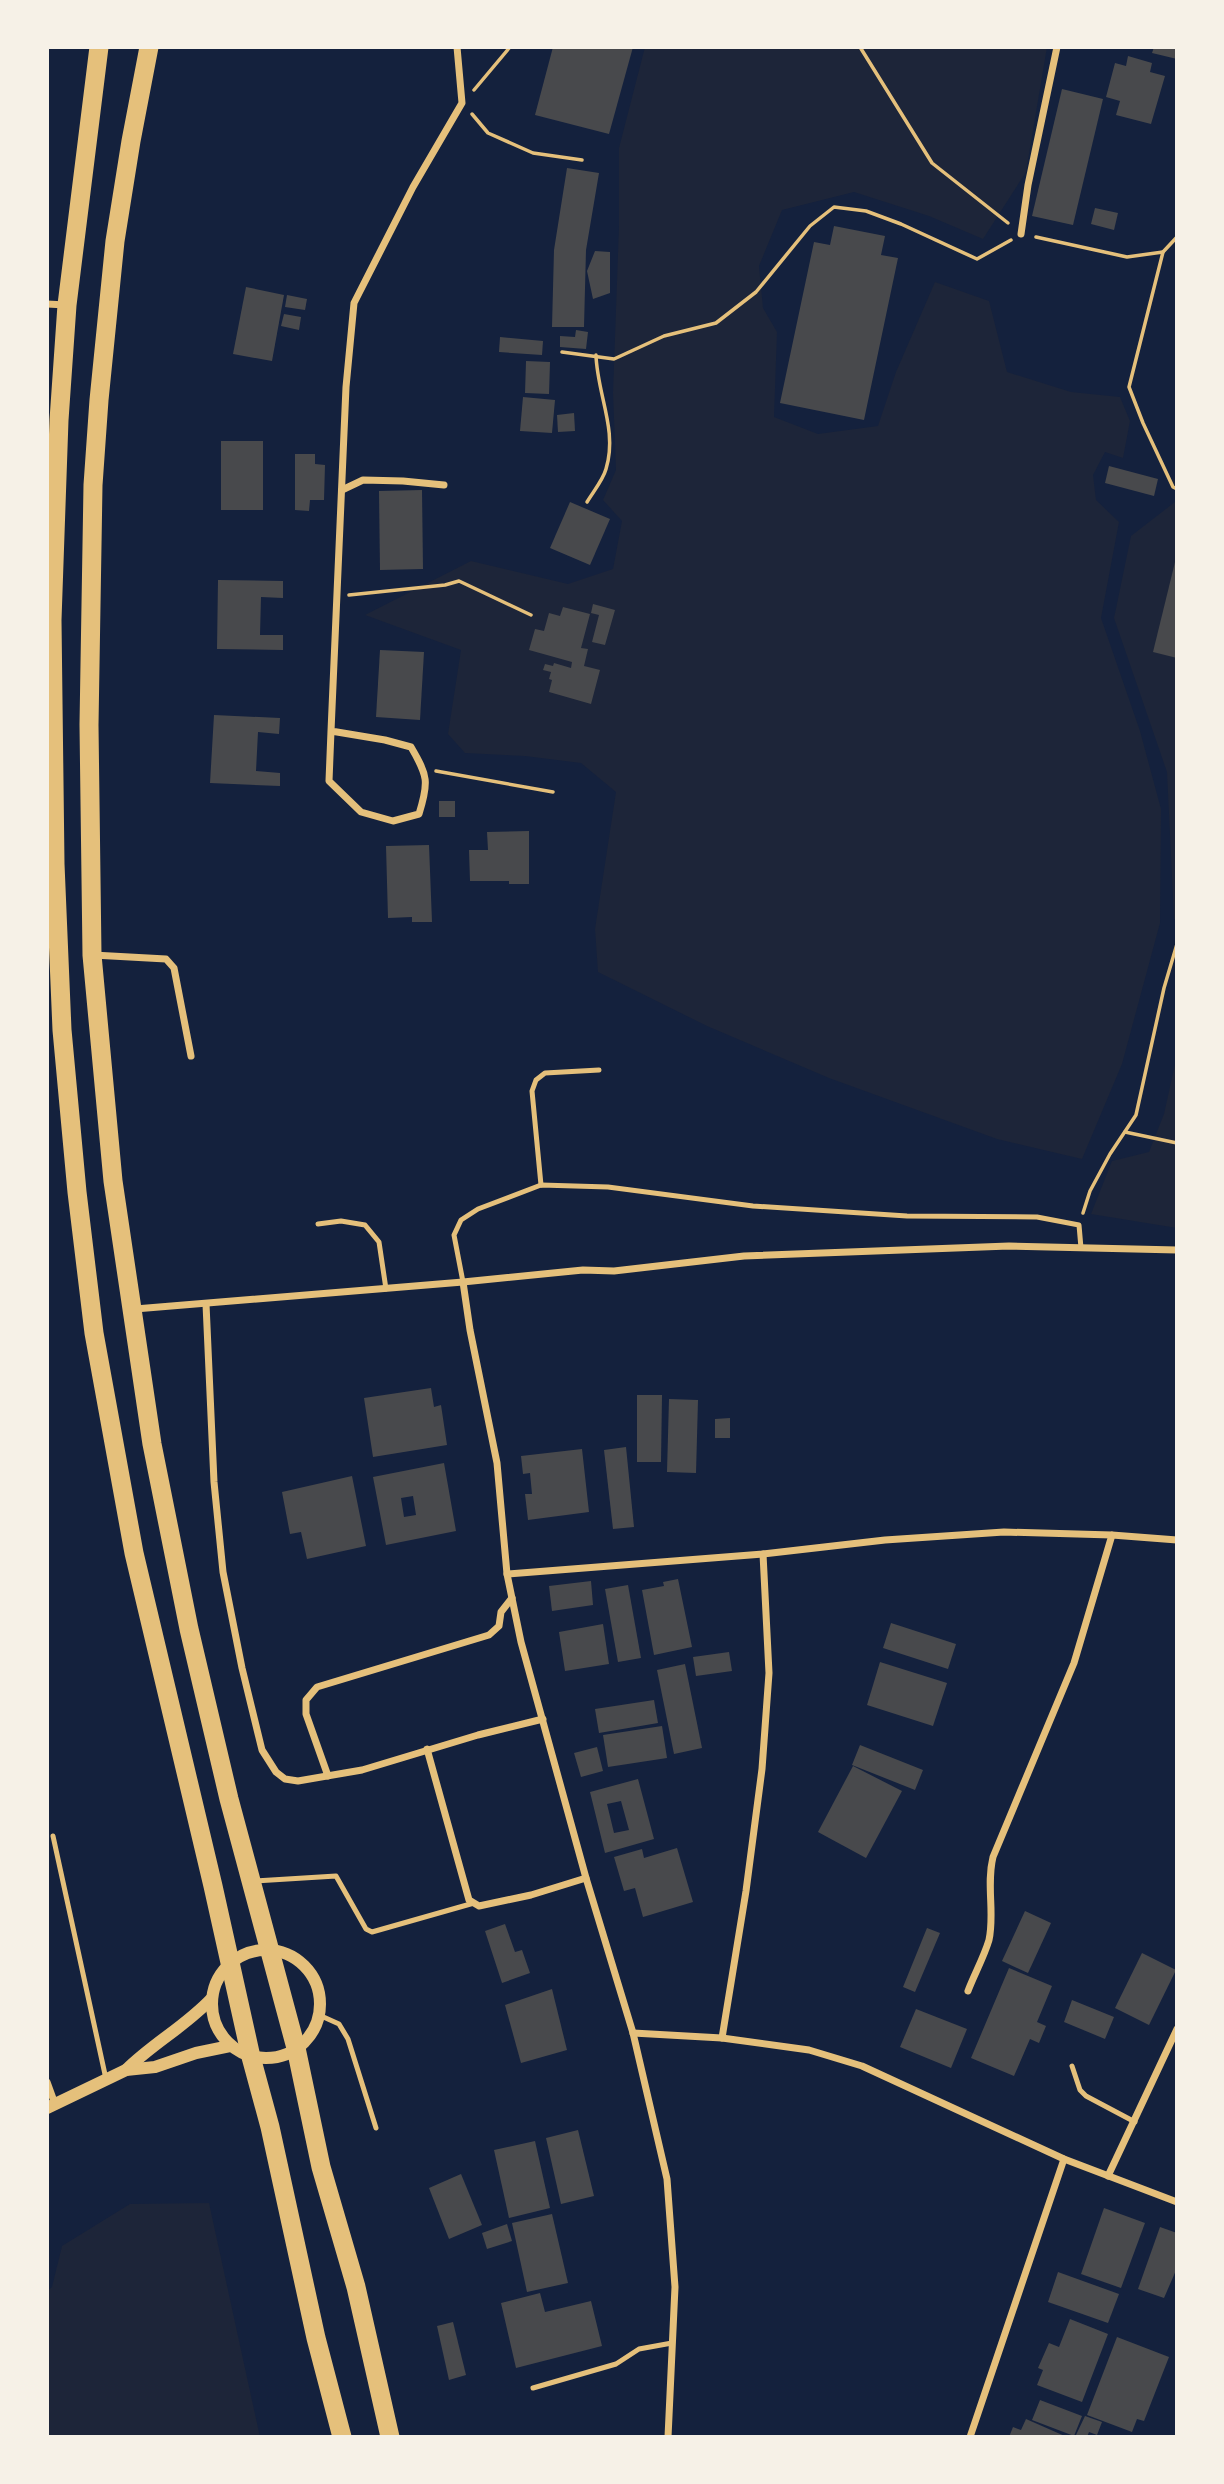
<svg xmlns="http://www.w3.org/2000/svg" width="1224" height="2484" font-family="'Sofia Sans Condensed',sans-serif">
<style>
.green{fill:#1d2539}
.building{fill:#48494c;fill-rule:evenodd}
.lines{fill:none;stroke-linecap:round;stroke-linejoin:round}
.path{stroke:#e5c07b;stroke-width:3.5}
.service{stroke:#e5c07b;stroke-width:5}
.minor{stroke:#e5c07b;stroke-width:7}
.tertiary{stroke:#e5c07b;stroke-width:12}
.trunk{stroke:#e5c07b;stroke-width:19}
</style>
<rect width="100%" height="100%" fill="#14213d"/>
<g class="green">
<polygon points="645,47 1047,47 1026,172 983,239 929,216 854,192 782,210 759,266 763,308 777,332 774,417 818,434 878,426 896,372 935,282 989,301 1007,372 1071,392 1120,397 1130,421 1123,458 1105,452 1093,475 1096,500 1119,522 1101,618 1140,731 1161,809 1160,923 1122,1064 1082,1159 997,1139 829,1078 707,1026 598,972 595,929 616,792 581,763 525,756 465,753 448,734 461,650 365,615 471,561 568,584 613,569 622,521 603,500 616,470 613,393 619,226 619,148"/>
<polygon points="1175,502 1177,919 1174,919 1167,772 1114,618 1131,536"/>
<polygon points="1177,1055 1177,1228 1091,1214 1112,1161 1149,1152 1164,1114"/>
<polygon points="209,2203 260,2437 47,2437 47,2291 52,2287 62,2246 130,2204"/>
</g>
<g class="building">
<polygon points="553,47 633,47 609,134 535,115"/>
<polygon points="1154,47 1177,47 1177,59 1152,53"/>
<polygon points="1128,56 1152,63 1150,72 1165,76 1151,124 1116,115 1120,101 1106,97 1115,63 1126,66"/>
<polygon points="1062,89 1103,99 1073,225 1032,216"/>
<polygon points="567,168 599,173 586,250 584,327 552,327 554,250"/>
<polygon points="1095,208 1118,213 1114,230 1091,224"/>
<polygon points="834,226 885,236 881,255 898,258 864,420 780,403 814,242 830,245"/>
<polygon points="595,251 610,252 610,293 593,299 587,271"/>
<polygon points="246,287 284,295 272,361 233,354"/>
<polygon points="287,295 307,299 305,310 285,307"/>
<polygon points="284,314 301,317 299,330 281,326"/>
<polygon points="576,330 588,332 586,349 560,347 560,336 575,337"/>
<polygon points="500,337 543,341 542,355 499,352"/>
<polygon points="526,361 550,362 549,394 525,393"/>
<polygon points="523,397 555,400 552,433 520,431"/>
<polygon points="574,413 575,431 558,432 557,415"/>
<rect x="221" y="441" width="42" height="69"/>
<polygon points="295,454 315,454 315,464 325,465 324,500 310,500 309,511 295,510"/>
<polygon points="1109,466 1158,479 1154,496 1105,483"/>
<polygon points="422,490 423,569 380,570 379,491"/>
<polygon points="570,502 610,519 590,565 550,548"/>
<polygon points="1176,558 1177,558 1177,658 1153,652"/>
<polygon points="218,580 283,581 283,598 261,597 260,635 283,635 283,650 217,649"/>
<polygon points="593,604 615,610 605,645 592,642 599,615 591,613"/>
<polygon points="563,607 590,614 581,648 588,649 584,666 600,670 591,704 549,692 552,680 549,679 551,672 543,670 545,664 553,666 554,663 571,668 572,662 529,650 535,629 544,631 549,613 560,616"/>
<polygon points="380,650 424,652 420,720 376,717"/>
<polygon points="214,715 280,718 279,734 258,732 256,771 280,773 280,786 210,783"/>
<rect x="439" y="801" width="16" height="16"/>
<polygon points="529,831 529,884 509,884 509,881 470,881 469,850 488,850 487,832"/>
<polygon points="429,845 432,922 412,922 412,917 388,918 386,846"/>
<polygon points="431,1388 434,1407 441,1405 447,1445 373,1457 364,1398"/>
<polygon points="637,1395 662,1395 661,1462 637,1462"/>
<polygon points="669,1399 698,1400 696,1473 667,1472"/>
<polygon points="730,1418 730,1438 715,1438 715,1419"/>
<polygon points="626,1447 634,1527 613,1529 604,1450"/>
<polygon points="582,1449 589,1512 528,1520 525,1494 532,1494 530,1473 523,1474 521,1456"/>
<path d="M444,1463l12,68 -70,14 -13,-68zM413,1496l3,19 -12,2 -3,-19z"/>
<polygon points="352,1476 366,1546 307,1559 301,1532 290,1534 282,1492"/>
<polygon points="678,1579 692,1647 654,1655 642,1590 664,1586 663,1582"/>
<polygon points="591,1581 593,1605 552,1611 549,1586"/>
<polygon points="628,1585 641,1658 618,1662 605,1589"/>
<polygon points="891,1623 956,1644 948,1669 883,1648"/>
<polygon points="603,1624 609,1664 565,1671 559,1632"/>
<polygon points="729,1652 732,1671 696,1676 693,1657"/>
<polygon points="880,1662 947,1683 933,1726 867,1705"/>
<polygon points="685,1664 702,1748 674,1754 657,1670"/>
<polygon points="654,1700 658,1723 599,1733 595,1709"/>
<polygon points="662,1726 667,1758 608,1767 603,1735"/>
<polygon points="860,1745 923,1770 915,1790 852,1765"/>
<polygon points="597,1747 603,1771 581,1777 574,1753"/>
<polygon points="853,1766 902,1791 866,1858 818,1832"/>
<path d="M638,1779l16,60 -49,14 -15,-61zM621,1801l8,29 -15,3 -7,-29z"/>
<polygon points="677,1848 693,1902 643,1917 635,1888 624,1891 614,1857 642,1849 644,1858"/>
<polygon points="1025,1911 1051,1923 1028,1973 1002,1961"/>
<polygon points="505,1924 515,1952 522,1950 530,1973 502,1983 485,1931"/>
<polygon points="927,1928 940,1933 915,1992 903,1987"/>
<polygon points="1142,1953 1176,1970 1149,2025 1115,2008"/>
<polygon points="1009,1968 1052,1986 1037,2022 1046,2026 1039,2043 1030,2039 1014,2076 971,2058"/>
<polygon points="552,1989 567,2050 521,2063 505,2005"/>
<polygon points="1072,2000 1114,2017 1105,2039 1064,2022"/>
<polygon points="916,2009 967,2029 951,2068 900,2047"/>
<polygon points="578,2130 594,2196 561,2204 546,2138"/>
<polygon points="535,2141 550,2208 509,2218 494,2150"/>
<polygon points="461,2174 482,2225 449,2239 429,2188"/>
<polygon points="1104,2208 1145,2223 1121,2288 1081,2274"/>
<polygon points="552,2214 568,2283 527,2292 512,2223"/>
<polygon points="507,2224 512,2241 487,2249 482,2233"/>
<polygon points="1160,2227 1177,2233 1177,2268 1164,2298 1138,2289"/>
<polygon points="1058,2272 1119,2294 1108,2323 1048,2302"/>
<polygon points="540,2293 545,2312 591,2301 602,2346 516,2368 501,2303"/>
<polygon points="1070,2319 1108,2334 1082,2402 1037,2385 1043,2370 1038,2368 1049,2343 1059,2347"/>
<polygon points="453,2322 466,2375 449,2380 437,2326"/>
<polygon points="1117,2337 1169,2357 1144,2421 1137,2419 1132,2432 1087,2415"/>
<polygon points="1040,2400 1082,2416 1074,2436 1032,2420"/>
<polygon points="1085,2416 1102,2422 1097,2435 1089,2432 1087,2437 1076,2435"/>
<polygon points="1026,2419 1067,2437 1009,2437 1013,2427 1021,2430"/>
</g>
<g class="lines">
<g class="path">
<polyline points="860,47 932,163 1008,223"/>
<polyline points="474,90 510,47"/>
<polyline points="472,114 488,133 533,153 582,160"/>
<polyline points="1036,237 1127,257 1163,252"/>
<polyline points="1177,237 1163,252 1129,387 1143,423 1173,487 1177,489"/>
<polyline points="562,352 614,359 664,336 716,323 756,292 810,226 834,207 866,211 901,224 977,259 1011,240"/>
<path d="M587,502c6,-10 16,-22 19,-33 12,-39 -9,-75 -10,-114"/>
<polyline points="349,595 445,585 459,581 531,615"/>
<polyline points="436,771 553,792"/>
<polyline points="1125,1132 1177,1143"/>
<polyline points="1083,1213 1090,1191 1110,1154 1136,1115 1164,988 1177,944"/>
</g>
<g class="service">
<polyline points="541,1185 532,1091 536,1080 545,1073 599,1070"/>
<polyline points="318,1224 341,1221 365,1225 379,1242 386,1289"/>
<polyline points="463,1282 454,1235 461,1220 478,1209 541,1185 608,1187 753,1206 907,1216 1037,1217 1079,1225 1081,1248"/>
<polyline points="53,1836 106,2079"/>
<polyline points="255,1881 336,1876 366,1929 372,1932 474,1903"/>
<polyline points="319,2015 339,2024 348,2039 376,2128"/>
<polyline points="1072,2066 1080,2090 1086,2096 1135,2122"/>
<polyline points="533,2388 616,2364 639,2349 672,2343"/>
</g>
<g class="minor">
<polyline points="1021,234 1028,185 1057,47"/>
<polyline points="47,304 66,305"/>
<polyline points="342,490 363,480 403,481 444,485"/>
<path d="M331,731l54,9 26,7c17,29 18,35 8,67l-26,7 -32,-9 -32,-31 2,-50 15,-344 8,-84 59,-116 49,-84 -5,-56"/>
<polyline points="93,955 166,959 174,968 191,1056"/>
<polyline points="463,1282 470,1330 497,1463 507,1574 521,1642 586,1878 633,2033 667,2179 675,2287 668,2437"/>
<polyline points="206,1304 214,1482 223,1572 242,1668 262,1750 276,1772 285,1779 298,1781 362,1770 478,1735 543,1719"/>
<polyline points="135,1309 463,1282 583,1270 614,1271 744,1256 1009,1246 1177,1250"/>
<polyline points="507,1574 763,1554 885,1540 1004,1532 1112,1535 1177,1540"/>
<polyline points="427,1749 469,1900 479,1906 531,1895 586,1878"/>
<polyline points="328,1776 306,1714 306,1700 317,1687 489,1635 499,1626 501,1612 512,1598"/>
<path d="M968,1991c6,-16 16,-34 21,-51 6,-27 -3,-55 4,-83l81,-194 38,-128"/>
<polyline points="633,2033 722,2038 809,2050 862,2066 1064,2159 1177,2202"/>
<polyline points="722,2038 746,1891 762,1769 769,1673 763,1554"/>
<polyline points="47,2082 55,2104"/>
<polyline points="1108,2176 1177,2029"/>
<polyline points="970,2437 1064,2159"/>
</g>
<g class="tertiary">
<circle cx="266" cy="2004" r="54"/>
<path d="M126,2070c27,-27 60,-44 86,-72"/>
<polyline points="47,2108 126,2070 155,2067 196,2053 230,2046"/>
</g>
<g class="trunk">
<polyline points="99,47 67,305 59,420 52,620 55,864 62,1030 77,1192 94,1333 134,1553 213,1886 251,2057 270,2127 316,2338 342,2437"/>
<polyline points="149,47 131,141 115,241 99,400 93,485 89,725 92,955 113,1181 152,1444 189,1629 229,1799 296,2048 321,2167 356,2287 390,2437"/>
</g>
</g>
<rect width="1224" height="2484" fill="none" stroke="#f6f1e7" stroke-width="98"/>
</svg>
